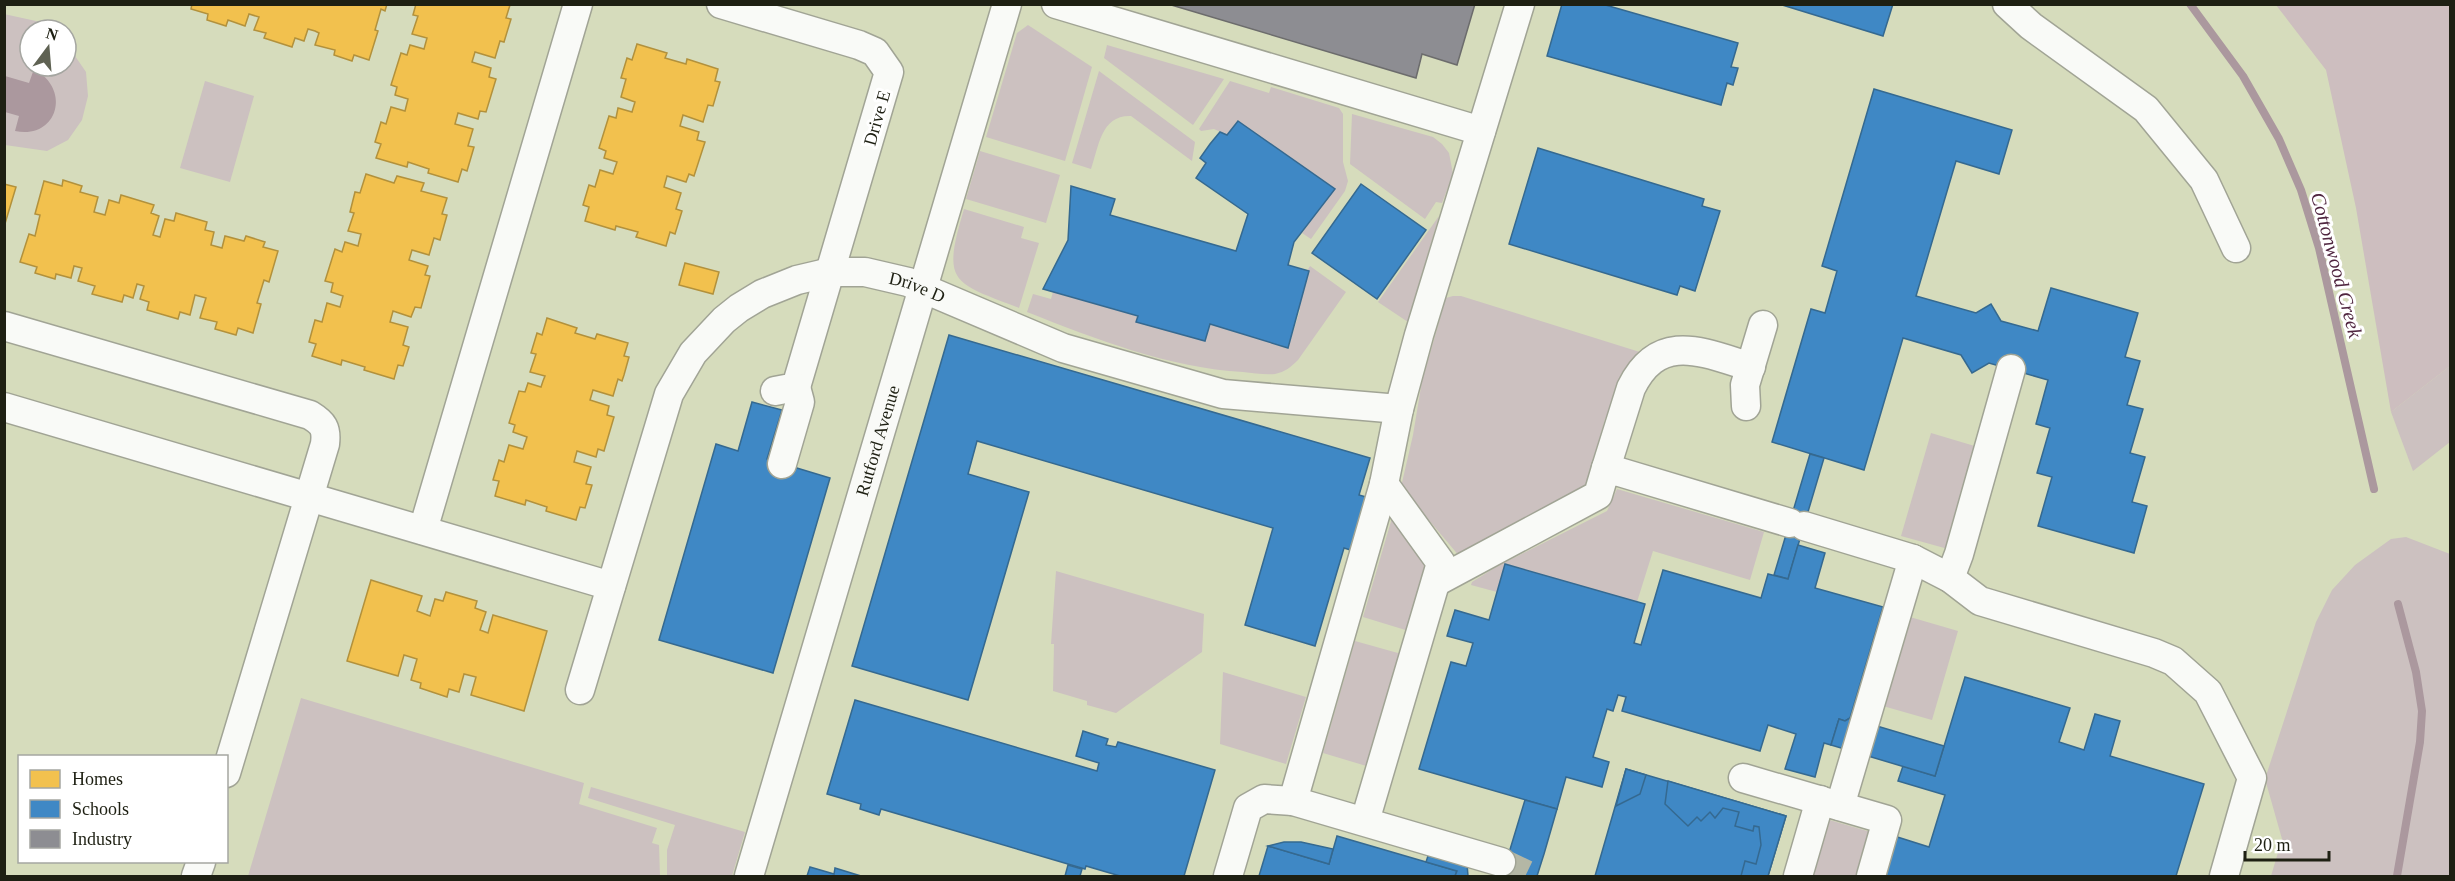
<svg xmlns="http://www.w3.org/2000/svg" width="2455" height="881" font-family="'Times New Roman',serif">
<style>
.built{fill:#d6dcbc;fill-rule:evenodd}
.green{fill:#ccc1c0}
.forest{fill:#cdbebf}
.water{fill:#ab989e}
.homes{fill:#f2c14e;stroke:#b2913c;stroke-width:1.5}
.schools{fill:#3f88c5;stroke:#356990;stroke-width:1.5}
.industry{fill:#8d8d92;stroke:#6c6c6c;stroke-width:1.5}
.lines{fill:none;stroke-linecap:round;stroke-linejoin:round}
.stream{stroke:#ab989e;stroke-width:8}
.minor-tunnel{stroke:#b4b7a5;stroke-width:28;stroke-dasharray:28 14;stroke-linecap:butt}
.minor-casing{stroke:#a1a495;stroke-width:31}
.minor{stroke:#f9faf7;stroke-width:28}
.labels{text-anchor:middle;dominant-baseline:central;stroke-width:6;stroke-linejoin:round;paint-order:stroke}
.street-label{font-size:18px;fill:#1e2013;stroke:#fff}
.water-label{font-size:20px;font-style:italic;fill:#502640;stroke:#fff}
</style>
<rect width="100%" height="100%" fill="#d9ddca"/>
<path class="built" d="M5,5h2445v871h-2445zM30,30h36v36h-36zM20,756h206v106h-206z"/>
<g class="green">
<polygon points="4,14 36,21 46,30 30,30 30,66 66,66 66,48 75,56 86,72 88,96 82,120 68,140 47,151 5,145"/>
<polygon points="1028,25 1092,67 1065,161 986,137 1017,33"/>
<polygon points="1107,45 1224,79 1193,125 1104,58"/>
<path d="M1099,71l96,71 -3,19 -61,-45c-30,-1 -32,30 -40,53l-19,-6z"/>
<polygon points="205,81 254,96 230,182 180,168"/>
<polygon points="1230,81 1269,93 1271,87 1339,108 1343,114 1343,162 1348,181 1345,191 1311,239 1302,233 1334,189 1238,121 1227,135 1214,129 1201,131 1199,129"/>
<polygon points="1352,114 1433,137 1442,144 1449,153 1453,174 1442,203 1436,202 1425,219 1350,164"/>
<polygon points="980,151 1060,175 1046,223 966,199"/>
<path d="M964,209l60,18 -3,11 18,5 -20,65c-68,-26 -77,-25 -55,-99z"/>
<polygon points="1439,216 1408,322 1378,302"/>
<path d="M1310,266l36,26 -48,68c-7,7 -13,12 -23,14 -10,1 -22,-1 -32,-2 -73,-4 -148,-33 -216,-60l6,-18 18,5 2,-7 85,24 -2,5 69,20 5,-17 78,24 12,-38 -2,-1 9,-38z"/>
<polygon points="1453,296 1461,296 1643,353 1630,362 1621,374 1611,408 1605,419 1587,485 1460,557 1401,487 1413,435 1422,381 1446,298"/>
<polygon points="2450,366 2450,442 2413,471 2391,412"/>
<polygon points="1931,433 1978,447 1948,549 1901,536"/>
<polygon points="1617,489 1764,532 1750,580 1653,551 1637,602 1506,564 1497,592 1471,585 1472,582 1496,567 1607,511"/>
<polygon points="1392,518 1422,557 1429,573 1412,632 1363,617"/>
<polygon points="2406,537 2450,554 2450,876 2271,876 2282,839 2265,779 2316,622 2332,590 2355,565 2391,539"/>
<polygon points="1056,571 1204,614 1202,652 1116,713 1087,705 1087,701 1053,691 1054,644 1051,644"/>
<polygon points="1910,617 1958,631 1932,720 1883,706"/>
<polygon points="1355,641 1405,655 1373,768 1323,753"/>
<polygon points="1223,672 1306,697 1286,764 1220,744"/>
<polygon points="301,698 584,783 579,804 657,828 652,843 659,845 660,876 248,876"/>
<polygon points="591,787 745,832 732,876 667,876 667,850 675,825 588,798"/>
<polygon points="1826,819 1874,833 1861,876 1809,876"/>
</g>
<polygon class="forest" points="2276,5 2450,5 2450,366 2391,412 2356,208 2326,70"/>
<path class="water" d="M34,69c39,22 22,71 -19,62l4,-15 -14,-4v-36l24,7z"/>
<g class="homes">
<polygon points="192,4 387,4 385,11 381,9 375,30 378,31 369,60 354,55 352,61 334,55 335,50 315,45 319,33 315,31 308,29 304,41 295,38 292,47 264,38 266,33 254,30 259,17 249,14 245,26 228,20 226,26 207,20 208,14 191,9"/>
<polygon points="416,4 510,5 506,18 511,19 504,42 500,41 495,58 475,52 472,62 491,68 489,77 496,79 486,112 480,111 478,119 458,113 455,124 473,129 468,146 474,147 467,171 462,169 458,182 428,173 429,169 408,162 407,167 376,158 381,144 375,142 381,122 386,124 391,107 405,111 408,99 395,95 397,87 391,85 401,53 407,55 410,45 424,49 427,38 412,34 418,16 413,15"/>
<polygon points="637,44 667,53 665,58 686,64 687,59 718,69 715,81 720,82 713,106 708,105 703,122 683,115 680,126 699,132 697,140 705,142 694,176 689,174 686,182 667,176 664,187 681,193 676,209 682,211 675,234 670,232 666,246 636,237 638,232 616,226 615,230 585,221 589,207 583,205 589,185 595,187 600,170 613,174 617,162 604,158 606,151 599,148 609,116 616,118 618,108 632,112 635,102 621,97 626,79 621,78 627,58 632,60"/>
<polygon points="366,174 394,183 397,176 424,183 421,191 447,198 442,214 447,215 440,240 434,238 429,255 412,250 409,260 428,266 425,275 430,276 421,308 415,307 411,317 393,311 390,322 408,327 403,345 409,347 403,366 398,365 394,379 364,370 365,367 342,360 341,365 312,356 316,344 309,342 315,320 322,322 327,303 340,307 343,296 331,292 333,283 325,281 335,249 342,252 345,242 358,246 361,234 348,231 354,213 350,212 355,192 360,193"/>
<polygon points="63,180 82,186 80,192 98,197 94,212 105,215 109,200 119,203 121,195 154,205 151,213 159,216 153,235 160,237 165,219 174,221 176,213 207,222 205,230 214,232 211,245 222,248 225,236 244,241 246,236 265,242 263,247 278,251 269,282 264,280 257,303 261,304 253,333 238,328 236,335 215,329 217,322 200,318 206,298 195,295 190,315 180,312 178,319 147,310 149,302 140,299 144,286 137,284 133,298 124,295 122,302 92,294 95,286 78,281 82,268 74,266 71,278 56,274 55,279 35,273 37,267 20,262 29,234 35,236 40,215 35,214 44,181 62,186"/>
<polygon points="4,184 16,187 4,227"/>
<polygon points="685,263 719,272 713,294 679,285"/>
<polygon points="547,318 577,328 575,333 595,339 597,334 628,343 624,356 629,357 624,375 622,381 618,379 613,396 593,390 590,400 609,406 607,415 614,417 604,451 598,449 596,457 577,451 574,462 591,467 586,484 592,485 585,508 580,507 576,520 546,511 547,507 526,500 525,505 495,496 499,481 493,480 499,460 504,462 509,445 523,449 527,437 513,432 515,425 509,423 519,391 525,392 528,383 541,387 543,381 545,376 530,372 536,354 531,353 537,333 542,335"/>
<polygon points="371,580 422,596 417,611 430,616 435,599 443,601 446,592 477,601 475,608 486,612 480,630 488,633 493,615 547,631 524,711 471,695 476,677 464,674 459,692 449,689 447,697 420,688 421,683 411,680 417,659 404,655 398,676 347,661"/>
</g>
<g class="schools">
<polygon points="1562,4 1602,4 1738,43 1731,67 1738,68 1733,85 1727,83 1721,105 1547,56"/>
<polygon points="1779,4 1893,4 1883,36"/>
<polygon points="1874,89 2012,130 1999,174 1956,161 1916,296 1976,313 1991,304 2001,321 2038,331 2051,288 2138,313 2125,357 2140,361 2127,405 2143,409 2130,453 2145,457 2132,502 2147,506 2134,553 2038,526 2052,477 2037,473 2050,428 2036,424 2048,380 1989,363 1972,373 1961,355 1903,338 1864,470 1772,442 1811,309 1825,313 1837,271 1822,266"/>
<polygon points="1238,121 1335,189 1294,242 1288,265 1309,271 1288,348 1210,324 1205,341 1136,322 1138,316 1043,289 1068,240 1071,186 1115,199 1110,215 1236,251 1248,214 1196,178 1206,163 1200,158 1210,144 1220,132 1227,135"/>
<polygon points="1538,148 1704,199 1702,206 1720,211 1695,291 1680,286 1677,295 1509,244"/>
<polygon points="1361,184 1426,230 1377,299 1312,253"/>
<polygon points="949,335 1370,458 1359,495 1373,499 1357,552 1344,548 1315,646 1245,625 1273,528 977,441 968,474 1029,492 968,700 852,666"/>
<polygon points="752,402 782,410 767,459 830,478 773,673 659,640 716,444 738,451"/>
<polygon points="1810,454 1824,458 1788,579 1774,575"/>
<polygon points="1798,545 1825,553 1815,588 1883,607 1850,718 1845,721 1839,719 1831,745 1824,743 1815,777 1785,769 1796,734 1768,725 1760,751 1622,711 1626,697 1618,695 1613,711 1607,709 1593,757 1609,762 1602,787 1566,777 1557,809 1419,769 1451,662 1466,666 1473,643 1447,636 1455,610 1489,620 1505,564 1645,604 1634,643 1641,645 1663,570 1761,598 1768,574 1788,579"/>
<polygon points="1965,677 2070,708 2059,742 2084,750 2095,714 2120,721 2110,756 2204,784 2176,876 1879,876 1891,835 1929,847 1945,795 1898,781 1903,766 1935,776"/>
<polygon points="855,700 1097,771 1099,763 1076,756 1083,731 1108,739 1106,745 1116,747 1118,742 1215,770 1184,876 1120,876 1086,866 1085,869 881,809 879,815 860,809 861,804 827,794"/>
<polygon points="1850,718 1944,746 1935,776 1831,745 1839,719 1845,721"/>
<polygon points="1626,769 1786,816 1768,876 1595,876"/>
<polygon points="1626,769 1646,775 1640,794 1616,806"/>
<polygon points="1668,781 1786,816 1768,876 1741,876 1745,861 1756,864 1761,845 1759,827 1754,826 1753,831 1735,826 1739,812 1723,808 1715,818 1710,812 1701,821 1697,817 1688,826 1665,804"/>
<polygon points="1525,800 1557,809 1544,854 1537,876 1502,876"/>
<polygon points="1337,836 1457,871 1455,876 1259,876 1268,846 1329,864"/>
<polygon points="1284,842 1301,842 1333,849 1329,864 1268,846"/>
<polygon points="1429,853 1467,864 1468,876 1455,876 1457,871 1426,862"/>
<polygon points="1068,865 1082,869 1080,876 1065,876"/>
<polygon points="810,867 834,874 835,868 861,876 807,876"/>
</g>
<polygon class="industry" points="1168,4 1475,4 1457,65 1422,54 1416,78"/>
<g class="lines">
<g class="stream">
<polyline points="2190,4 2243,76 2279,139 2301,190 2319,248 2374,489"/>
<polyline points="2397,876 2420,742 2422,711 2416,672 2398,604"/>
</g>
<polyline class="minor-tunnel" points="1501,862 1530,876"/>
<defs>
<g id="minor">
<polyline points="721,4 859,45 875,52 889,72 796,387 775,391"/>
<polyline points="1056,4 1481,131"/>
<polyline points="2007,4 2031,26 2146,109 2204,180 2236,248"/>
<path d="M4,326l306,89c13,8 17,13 15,29l-99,329"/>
<polyline points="1746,406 1745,385 1763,325"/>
<polyline points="4,407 611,586"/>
<polyline points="782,464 800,402 796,387"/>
<path d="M1606,468l25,-80c28,-57 71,-36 120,-21"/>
<polyline points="1804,526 1913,559 1950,578 1980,601 2154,653 2173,661 2208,692 2252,778 2224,876"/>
<polyline points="423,530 578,4"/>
<polyline points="1950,578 1959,554 2011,369"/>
<polyline points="1436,582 1598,495 1606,468 1790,523"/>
<path id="s1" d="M580,690l89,-296 24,-41 31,-33 15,-12 23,-14 35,-14 34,-8h34l43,10 155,66 160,46 176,15"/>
<polyline points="1743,778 1887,820 1871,876"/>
<polyline points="1293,801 1384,484 1399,409 1419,335 1520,4"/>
<polyline points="1840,806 1913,559"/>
<polyline points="1365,821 1441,563 1384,484"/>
<polyline points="196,876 201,862"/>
<path id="s2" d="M749,876l258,-872"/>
<polyline points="1228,876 1248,808 1264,799 1293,801 1501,862"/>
<polyline points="1798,876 1820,800"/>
</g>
</defs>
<use href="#minor" class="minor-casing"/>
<use href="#minor" class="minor"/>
</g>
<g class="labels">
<g class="street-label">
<text transform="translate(877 118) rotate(-74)">Drive E</text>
<text stroke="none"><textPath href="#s1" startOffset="609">Drive D</textPath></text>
<text stroke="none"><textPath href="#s2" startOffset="454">Rutford Avenue</textPath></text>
</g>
<g class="water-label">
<text transform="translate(2337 265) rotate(75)">Cottonwood Creek</text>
</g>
</g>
<rect width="2455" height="881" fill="none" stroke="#1e2013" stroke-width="12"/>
<rect x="18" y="755" width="210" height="108" fill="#ffffff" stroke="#a5a6a1" stroke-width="1.5"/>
<rect x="30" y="770" width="30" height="18" fill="#f2c14e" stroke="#a5a6a1" stroke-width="1.5"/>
<text x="72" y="785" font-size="18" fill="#1e2013">Homes</text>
<rect x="30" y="800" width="30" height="18" fill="#3f88c5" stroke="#a5a6a1" stroke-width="1.5"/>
<text x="72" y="815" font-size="18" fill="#1e2013">Schools</text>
<rect x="30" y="830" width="30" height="18" fill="#8d8d92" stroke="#a5a6a1" stroke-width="1.5"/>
<text x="72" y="845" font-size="18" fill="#1e2013">Industry</text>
<g transform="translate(48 48) rotate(16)"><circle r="28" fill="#ffffff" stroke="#a5a6a1" stroke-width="1.5"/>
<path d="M0-4.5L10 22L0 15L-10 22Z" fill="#5f6253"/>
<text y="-9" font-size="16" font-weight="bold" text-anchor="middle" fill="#1e2013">N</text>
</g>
<path d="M2245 851v9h84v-9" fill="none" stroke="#1e2013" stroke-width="3"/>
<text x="2254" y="851" font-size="18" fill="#1e2013" stroke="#ffffff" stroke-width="4.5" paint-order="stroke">20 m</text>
</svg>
